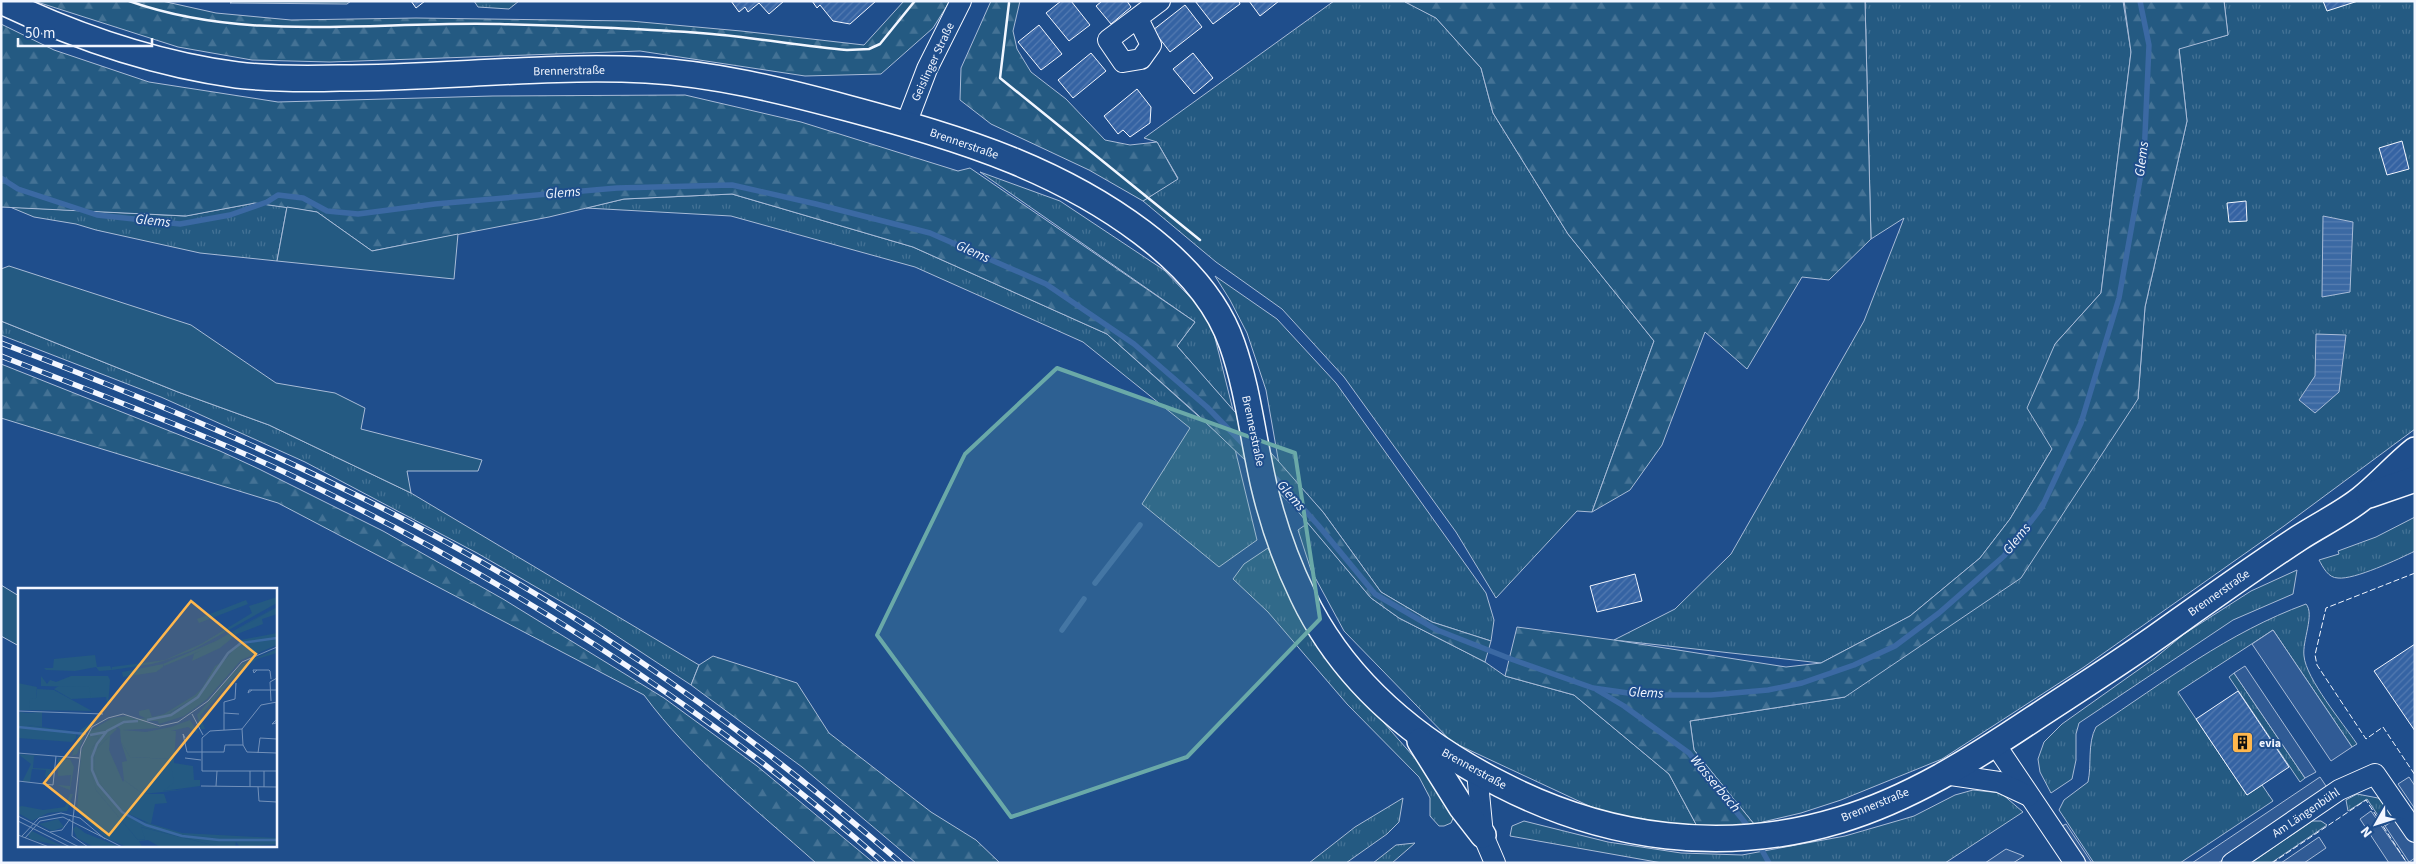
<svg xmlns="http://www.w3.org/2000/svg" width="2416" height="864" font-family="'Source Sans 3',sans-serif">
<style>
.grass{fill:url(#grass-tufts);stroke:#a8bbd7}
.forest{fill:url(#forest-firs);stroke:#a8bbd7}
.garden{fill:#245a82;stroke:#a8bbd7}
.parking{fill:#305b95;stroke:#a8bbd7}
.water{fill:url(#water-rules);stroke:#a8bbd7}
.lines{fill:none;stroke-linecap:round;stroke-linejoin:round}
.stream{stroke:#3b69a3;stroke-width:5.5}
.building{fill:url(#building-hatch);stroke:#f2f6ff}
.minor-casing{stroke:#f2f6ff;stroke-width:22}
.major-casing{stroke:#f2f6ff;stroke-width:28}
.minor{stroke:#1f4e8c;stroke-width:20}
.major{stroke:#1f4e8c;stroke-width:25}
.rail-casing{stroke:#f2f6ff;stroke-width:5.5}
.rail{stroke:#1f4e8c;stroke-width:4;stroke-dasharray:11;stroke-linecap:butt}
.fence{stroke:#f2f6ff;stroke-width:1;stroke-dasharray:6 2.5;stroke-linecap:butt}
.wall{stroke:#f2f6ff;stroke-width:2.5}
.marked{fill:#6aa9a8;fill-opacity:0.2;stroke:#6aa9a8;stroke-width:4;stroke-linejoin:round}
.labels{text-anchor:middle;dominant-baseline:central;stroke-width:4;stroke-linejoin:round;paint-order:stroke}
.street-label{font-size:12px;fill:#f2f6ff;stroke:#1f4e8c}
.poi-label{font-size:12px;font-weight:bold;fill:#f2f6ff;stroke:#1f4e8c;text-anchor:start}
.water-label{font-size:14px;font-style:italic;fill:#f2f6ff;stroke:#1f4e8c}
.inset-river{fill:none;stroke:#3b69a3;stroke-width:2.5}
.inset-road{fill:none;stroke:#7391ba;stroke-width:1}
.view{fill:#ffb74d;fill-opacity:0.15;stroke:#ffb74d;stroke-width:2.5}
.inset-edge{fill:none;stroke:#f2f6ff;stroke-width:2.5}
</style>
<defs>
<pattern id="grass-tufts" width="24" height="20" patternUnits="userSpaceOnUse" patternTransform="scale(1.25)"><rect width="24" height="20" fill="#245a82"/><path d="M3 7l-1-3M5 7V3M7 7l1-3M15 17l-1-3M17 17v-4M19 17l1-3" fill="none" stroke="#447295"/></pattern>
<pattern id="forest-firs" width="22" height="20" patternUnits="userSpaceOnUse" patternTransform="scale(1.25)"><rect width="22" height="20" fill="#245a82"/><path d="M5 1l3.5 6h-7zM16 11l3.5 6h-7z" fill="#447295"/></pattern>
<pattern id="water-rules" width="6" height="5" patternUnits="userSpaceOnUse" patternTransform="scale(1.25)"><rect width="6" height="5" fill="#3b69a3"/><path d="M0 2.5h6" fill="none" stroke="#587fb1"/></pattern>
<pattern id="building-hatch" width="6" height="6" patternUnits="userSpaceOnUse" patternTransform="scale(1.25)"><rect width="6" height="6" fill="#3563a3"/><path d="M-1 1l2-2M0 6l6-6M5 7l2-2" fill="none" stroke="#537ab1"/></pattern>
</defs>
<rect width="100%" height="100%" fill="#1f4e8c"/>
<g class="grass">
<polygon points="233,1 351,1 347,4 230,3"/>
<polygon points="474,1 519,1 509,9 478,7"/>
<polygon points="1334,1 1405,1 1436,18 1481,68 1493,113 1568,234 1654,341 1592,512 1577,511 1496,598 1456,532 1344,377 1282,309 1216,262 1143,201 1178,178 1157,142 1144,138"/>
<polygon points="1865,1 2123,1 2131,52 2101,293 2055,344 2052,449 2010,519 1980,558 1910,616 1821,663 1614,640 1675,609 1731,554 1864,321 1904,218 1871,239"/>
<polygon points="2224,1 2415,1 2415,429 2284,526 2084,667 1942,759 1841,800 1801,813 1754,824 1694,750 1690,721 1845,697 2138,399 2145,307 2187,121 2179,48 2228,35"/>
<polygon points="980,172 1060,201 1164,270 1210,318 1233,410 1177,346 1195,322"/>
<polygon points="732,194 913,247 1107,334 1235,449 1257,540 1219,567 1142,504 1190,428 1083,342 915,267 731,216 586,208 624,199"/>
<polygon points="255,203 287,207 277,261 200,253 96,230 76,224 34,217 10,207 185,216"/>
<polygon points="1215,276 1277,319 1336,383 1486,593 1494,620 1491,641 1432,622 1381,592 1323,512 1279,464 1266,390 1247,333 1230,300"/>
<polygon points="1,321 178,392 269,425 411,493 699,665 691,685 588,617 477,553 305,462 161,397 1,335"/>
<path d="M2415,517v34c-16,8 -61,29 -77,27 -10,0 -15,-11 -19,-18l20,-6 -1,-3 38,-14z"/>
<polygon points="1308,523 1371,598 1399,618 1485,662 1505,676 1574,695 1669,774 1698,828 1615,818 1452,742 1344,631 1311,570 1298,530"/>
<polygon points="1268,548 1298,615 1327,658 1428,773 1455,814 1451,823 1444,826 1439,826 1430,816 1430,798 1419,777 1347,704 1268,612 1233,579 1244,564"/>
<polygon points="2297,570 2293,594 2233,620 2079,723 2076,734 2076,760 2072,779 2051,793 2040,772 2038,759 2044,742 2062,724 2155,658 2184,634 2251,591"/>
<path d="M2306,604c9,10 -4,37 -2,52 2,23 39,67 53,88l-5,3 -79,-117 -95,62 69,103 15,-10 11,16 -93,62h-86l-35,-53 5,-10 24,-18c4,-18 -1,-38 8,-55 68,-45 133,-95 210,-123z"/>
<polygon points="2234,673 2305,778 2300,782 2229,677"/>
<polygon points="1973,790 2001,793 2023,812 1945,863 1662,863 1510,836 1512,826 1524,821 1608,842 1681,853 1742,855 1845,836 1914,816 1955,795"/>
<polygon points="2357,794 2378,798 2397,818 2385,826 2367,799 2348,811 2346,800"/>
<polygon points="1403,798 1399,822 1387,834 1346,863 1309,863 1355,827"/>
<polygon points="2312,821 2321,821 2327,825 2271,863 2251,863"/>
<polygon points="1415,843 1392,863 1373,863 1396,845"/>
</g>
<g class="forest">
<polygon points="34,1 162,1 216,13 291,20 416,18 630,21 741,31 864,45 904,1 950,1 933,28 881,74 805,76 640,51 330,62 252,60 178,47"/>
<polygon points="991,1 1020,1 1013,31 1017,49 1031,72 1066,99 1105,140 1130,145 1157,142 1178,179 1143,201 1089,170 991,124 960,100 961,68"/>
<polygon points="1865,1 1871,239 1829,280 1802,277 1747,369 1705,332 1662,445 1630,490 1592,512 1654,341 1568,234 1493,113 1481,68 1436,18 1405,2"/>
<polygon points="2124,1 2224,1 2228,35 2179,49 2187,121 2145,307 2138,399 2021,578 1845,697 1690,721 1694,750 1754,824 1698,828 1669,774 1574,695 1505,676 1517,627 1614,640 1786,667 1821,663 1910,616 1980,558 2010,519 2052,449 2027,408 2055,344 2101,293 2131,52"/>
<polygon points="1,24 54,50 149,82 278,102 492,96 685,95 801,122 958,171 970,168 1195,322 1177,346 1323,512 1381,592 1432,622 1491,641 1485,662 1399,618 1371,598 1295,508 1198,415 1107,334 913,247 732,194 624,199 549,217 372,251 317,212 255,203 186,216 1,207"/>
<path d="M1,364l219,87 39,18 124,62 120,68 161,99 93,68 117,97h-58c-59,-53 -125,-104 -172,-168l-366,-192 -277,-85z"/>
<polygon points="713,656 797,683 829,733 931,812 976,840 1000,863 916,863 802,767 691,685 699,665"/>
</g>
<g class="garden">
<polygon points="287,207 317,212 372,251 458,234 454,279 277,261"/>
<polygon points="9,266 191,325 276,383 335,393 365,408 361,429 482,460 478,471 407,471 411,493 269,425 178,392 1,321 1,269"/>
<polygon points="1,585 19,596 19,646 1,636"/>
</g>
<g class="parking">
<polygon points="2273,630 2352,747 2331,761 2252,644"/>
<polygon points="2245,666 2316,772 2305,778 2234,673"/>
<polygon points="2320,777 2328,789 2218,863 2192,863"/>
<polygon points="2409,777 2415,786 2415,809 2398,784"/>
<polygon points="2371,811 2407,863 2389,863 2360,819"/>
<polygon points="2397,818 2415,844 2415,858 2409,862 2385,826"/>
<polygon points="2066,824 2092,863 2087,863 2062,826"/>
<polygon points="2319,837 2326,848 2304,863 2281,863"/>
<polygon points="2006,849 2024,856 2013,863 1985,863"/>
</g>
<g class="water">
<polygon points="2323,216 2353,222 2350,292 2322,297"/>
<polygon points="2316,334 2346,335 2339,392 2315,413 2299,400 2315,376"/>
</g>
<g class="lines">
<g class="stream">
<polyline points="1,178 18,189 97,215 180,224 230,215 267,202 278,195 303,198 327,211 358,214 435,204 617,188 732,185 816,204 930,233 1046,284 1134,344 1207,407 1247,448"/>
<polyline points="1271,473 1318,525 1375,594 1437,630 1511,659 1593,688 1642,695 1711,695 1768,690 1802,683 1854,665 1895,646 1939,613 2004,556 2042,507 2081,423 2119,298 2144,157 2149,45 2140,1"/>
<polyline points="1095,583 1140,525"/>
<polyline points="1062,630 1084,599"/>
<polyline points="1597,690 1624,706 1689,753 1751,830"/>
<polyline points="1758,843 1769,863"/>
</g>
</g>
<g class="building">
<polygon points="411,1 425,1 416,8"/>
<polygon points="731,1 784,1 769,14 759,3 748,12 745,7 739,12"/>
<polygon points="812,1 876,1 850,24 833,21 820,5 817,8"/>
<polygon points="1061,1 1071,1 1090,25 1069,41 1046,13"/>
<polygon points="1102,1 1127,1 1131,7 1111,24 1096,6"/>
<polygon points="1195,1 1239,1 1240,4 1213,24"/>
<polygon points="1249,1 1279,1 1260,16"/>
<polygon points="2323,1 2358,1 2327,11"/>
<polygon points="1185,5 1202,27 1170,52 1153,30"/>
<polygon points="1039,25 1062,54 1041,70 1018,42"/>
<polygon points="1091,53 1106,71 1073,98 1058,80"/>
<polygon points="1193,53 1213,78 1194,94 1173,69"/>
<polygon points="1137,89 1151,107 1150,123 1130,137 1123,130 1118,134 1104,116"/>
<polygon points="2402,141 2409,169 2387,175 2379,148"/>
<polygon points="2246,201 2247,221 2229,222 2227,203"/>
<polygon points="1635,574 1642,601 1597,612 1590,586"/>
<polygon points="2415,644 2415,731 2374,671"/>
<polygon points="2238,691 2289,767 2247,795 2196,719"/>
</g>
<g class="lines">
<defs>
<g id="minor">
<polyline points="1138,19 1151,45 1141,59 1123,62 1108,40 1160,1"/>
<polyline points="906,124 927,69 961,1"/>
<polyline points="1995,744 2075,863"/>
<polyline points="1477,772 1483,835 1495,863"/>
<polyline points="1944,774 1999,782 2029,796"/>
<polyline points="2232,863 2339,790 2375,774 2415,832"/>
</g>
<g id="major">
<path d="M1,1c75,36 154,63 236,74 34,4 69,4 103,3 102,0 204,-13 306,-8 69,4 134,20 201,38 56,15 113,31 167,53 80,33 188,96 218,183 16,45 21,95 32,142 9,38 22,75 39,110 41,86 115,146 197,188 106,55 225,71 340,36 70,-21 133,-61 193,-101 41,-27 82,-53 122,-81 48,-34 95,-68 144,-100 20,-13 43,-24 62,-39 19,-15 35,-34 54,-49"/>
<polyline points="2369,495 2415,479"/>
<polyline points="1420,741 1462,808 1483,835"/>
</g>
</defs>
<use href="#minor" class="minor-casing"/>
<use href="#major" class="major-casing"/>
<use href="#minor" class="minor"/>
<use href="#major" class="major"/>
<defs>
<g id="rail">
<path d="M1,343c116,44 232,91 343,146 201,98 388,227 557,374"/>
<path d="M1,356c94,37 189,72 281,115 216,102 423,234 602,392"/>
</g>
</defs>
<use href="#rail" class="rail-casing"/>
<use href="#rail" class="rail"/>
<g class="fence">
<polyline points="2415,573 2326,608 2315,655 2317,665 2366,739 2383,727 2415,775"/>
<polyline points="2272,863 2366,800 2407,863"/>
</g>
<g class="wall">
<path d="M129,1c119,42 244,20 368,23 71,2 144,4 215,10 45,4 90,12 135,16l22,-1 11,-5 34,-42"/>
<polyline points="1009,3 1000,78 1200,240"/>
</g>
</g>
<path class="marked" d="M1057,368l238,85 25,166 -133,138 -176,60 -134,-182 88,-181z"/>
<defs>
<symbol id="building-square" viewBox="-11 -11 22 22"><rect x="-9" y="-9" width="18" height="18" rx="4" fill="#ffb74d" stroke="#1f4e8c"/><path d="M-4-6H4V6H1V3H-1V6H-4ZM-2.5-4.3h1.7v1.8h-1.7ZM.8-4.3h1.7v1.8H.8ZM-2.5-1h1.7V.8h-1.7ZM.8-1h1.7V.8H.8Z" fill="#111"/></symbol>
</defs>
<g fill-rule="evenodd">
<use href="#building-square" x="2230" y="730" width="25" height="25"/>
</g>
<g class="labels">
<g class="street-label">
<text transform="translate(933 62) rotate(-65)">Geislinger Straße</text>
<text transform="translate(569 71) rotate(-1)">Brennerstraße</text>
<text transform="translate(964 144) rotate(19)">Brennerstraße</text>
<text transform="translate(1253 431) rotate(78)">Brennerstraße</text>
<text transform="translate(2219 593) rotate(-35)">Brennerstraße</text>
<text transform="translate(1474 769) rotate(29)">Brennerstraße</text>
<text transform="translate(1875 805) rotate(-22)">Brennerstraße</text>
<text transform="translate(2306 813) rotate(-34)">Am Längenbühl</text>
</g>
<g class="poi-label">
<text x="2259" y="743">evia</text>
</g>
<g class="water-label">
<text transform="translate(2142 159) rotate(-83)">Glems</text>
<text transform="translate(563 193) rotate(-5)">Glems</text>
<text transform="translate(153 221) rotate(6)">Glems</text>
<text transform="translate(973 252) rotate(24)">Glems</text>
<text transform="translate(1291 496) rotate(49)">Glems</text>
<text transform="translate(2017 539) rotate(-51)">Glems</text>
<text transform="translate(1646 693) rotate(3)">Glems</text>
<text transform="translate(1715 784) rotate(50)">Wasserbach</text>
</g>
</g>
<g transform="translate(18 588)">
<rect width="259" height="259" fill="#1f4e8c"/>
<path d="M259,18l-69,42 -44,18 -1,-2 53,-23zM77,67l2,12 13,-1 2,4 -13,1 -3,-4 -21,4 -29,-1 -2,-2h9l1,-9zM23,88l6,8 3,-4 6,2 15,-6h37l2,4 -2,27 -2,-10 -15,1 -17,-11 -33,-1zM187,97l-8,12 -33,19 -17,3 -8,-4v-4l10,-2 3,8 12,-3 31,-19zM19,101l17,1 38,21 -63,-1v-12h7zM24,124v15l-15,-2v-12zM83,128l-15,16 -9,22 -5,2 7,-25zM109,128l10,4 -13,1 -16,9 -18,1 22,-13zM109,133h16l18,7 -38,2 23,2 25,-5v4h5l-2,32 19,3 1,14h6v6l-37,5 9,-10 -2,-22 -40,-2 -9,-15 -1,-13 -3,-2zM0,138l58,8v4l-4,4 -54,-4zM69,147l12,2 -8,13 5,40 42,50 7,-1 -5,-12 81,20h-61l-12,-7 -9,1 3,6h-15l-21,-9 -29,-27 4,-58zM92,148l-1,14 14,32 1,-2 19,14h21l3,9 -12,1 -4,20 -29,-13 -25,-31 -3,-12 1,-18zM0,166l24,2h-8l-1,12 18,1 -2,8h-4l1,-7 -14,-1 -2,13h-8l9,-18zM40,170l12,1 4,8 -4,23 -13,-5 13,1 1,-11 -13,1zM52,206h3l-6,17 -19,2 -16,8 -14,-8v-6l4,-1 21,4 22,-3zM40,231l6,8 -12,4 -13,-7zM58,238l9,7 35,14h-26l-17,-9 -4,-9zM14,243l32,16 -34,-8 -2,-4z" fill="#245a82"/>
<path d="M259,9v6l-84,47 -30,11 -11,3 -40,6v-3l53,-7 36,-16 51,-31 -3,-7zM259,45v12l-36,15 -34,39 -23,17 -25,8 -1,-3h-30l-12,4 12,-5 35,-4 19,-9 15,-10 18,-31 10,-6 16,-20zM259,61v4l-20,6 -20,15 -37,42 5,13h-4l-4,-14 34,-40 11,-11zM145,76v3l-7,5 -33,5 -1,-5zM2,124l7,1v12l50,7 -1,2 -58,-8zM172,132l9,14 -11,-7 -17,4v-4zM96,138l3,3 -22,21 -1,18 12,26 16,17 16,9 44,13 95,5v6l-37,3 -4,-5 -1,5h-14l-80,-20 4,12 -7,1 -42,-50 -6,-20 1,-20 8,-13 -12,-2 3,-4 18,-1zM103,154l9,15 40,2 4,24 -11,8 27,-2 -47,5 -19,-14 -2,-18 5,-1z" fill="#245a82"/>
<path d="M228,12l2,4 -49,19 -2,-4zM259,19v7l-15,5 1,5 -26,10 -17,14 -28,13 2,-7zM0,95l19,4 -1,11 -6,1 -1,11h-11zM41,98l30,1 2,11 -20,1 -17,-10z" fill="#245a82"/>
<path class="inset-river" d="M129,132l24,-5 27,-18 30,-44 13,-10 36,-5M120,133l-14,1 -17,9 -10,13 -5,13v13l6,14 24,28 24,13 36,11 37,4h58M0,139l68,7M72,147l16,-3"/>
<path class="inset-road" d="M239,82l-3,3 -1,-3h16l1,1 1,8M234,102l-4,3 1,-3h28M253,113l-1,-19 7,-4M0,123l85,3M206,125l15,1M174,126l11,21M258,132l-4,4 4,-1v-21M224,141l1,16 4,7 30,1M206,142v-28l11,-3 1,-16M167,150l-2,-4 4,18h37l1,-7h18M0,165l61,5M240,165l2,-15 17,1M167,170l16,2M232,183h27M246,183v16M0,193l35,4 3,-29M183,198l76,1M198,198l1,-15M232,199v-16h-48v-33l8,-7 32,-2 19,-24 16,-3M240,199l1,14 18,1M0,228l61,31M55,231l8,-71 11,-21 16,-9 15,-4 37,12 18,-4 30,-21 34,-39 35,-15M55,231l-1,17 16,11M0,233l52,26M32,244l12,-2 8,-11M0,247l31,12M4,248l17,-18 22,-5 19,5 25,21M7,250l15,-17 23,-4 59,30"/>
<path class="view" d="M173,13l65,53 -147,181 -65,-52z"/>
<rect width="259" height="259" class="inset-edge"/>
</g>
<rect width="2416" height="864" fill="none" stroke="#f2f6ff" stroke-width="5"/>
<g transform="translate(2376 824) rotate(231)" stroke="#1f4e8c" stroke-width="4" paint-order="stroke">
<path d="M0-4L9 19L0 12L-9 19Z" fill="#f2f6ff"/>
<text y="-8" font-size="14" font-weight="bold" text-anchor="middle" fill="#f2f6ff">N</text>
</g>
<path d="M18 38v8h134v-8" fill="none" stroke="#f2f6ff" stroke-width="2.5"/>
<text x="25" y="38" font-size="15" fill="#f2f6ff" stroke="#1f4e8c" stroke-width="4" paint-order="stroke">50 m</text>
</svg>
